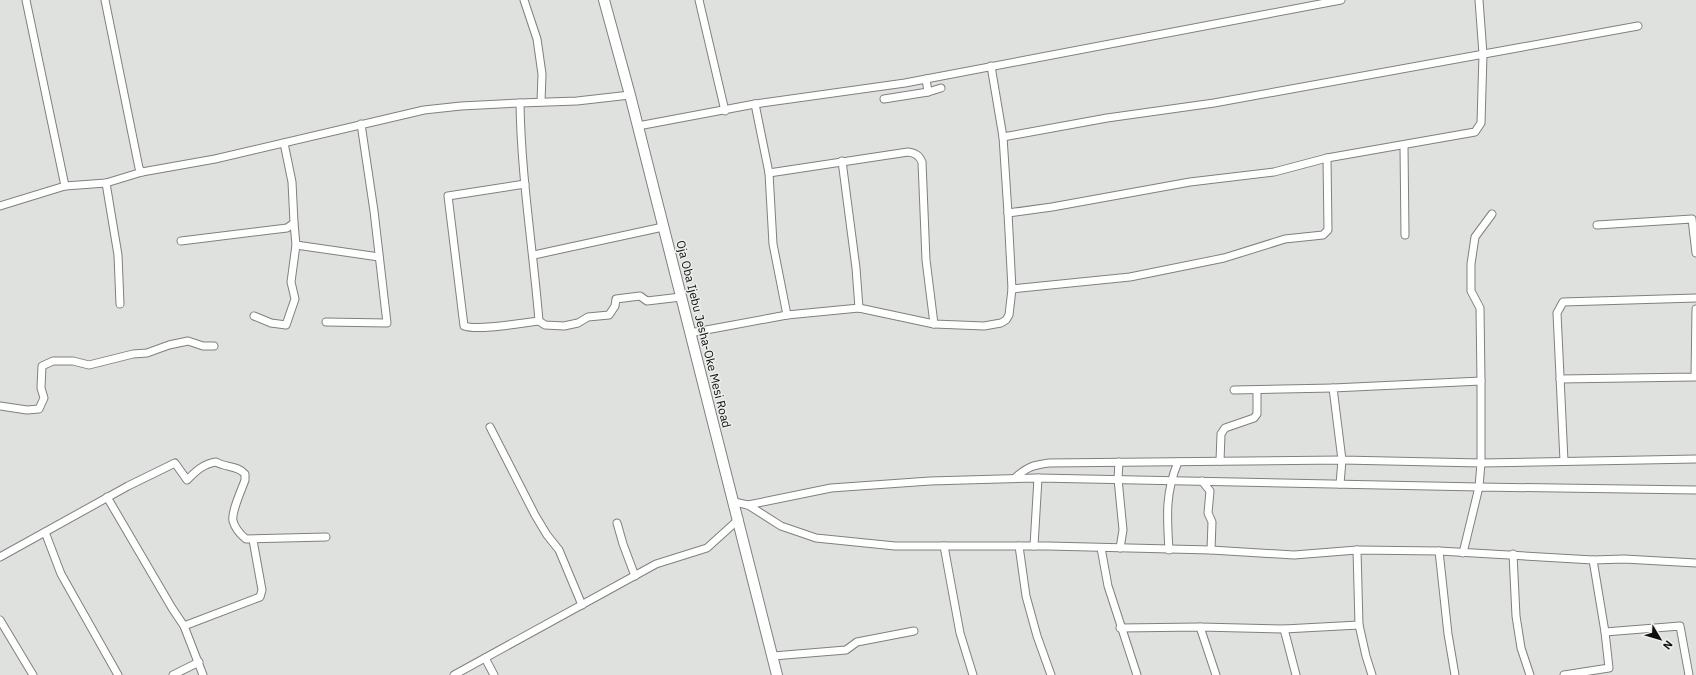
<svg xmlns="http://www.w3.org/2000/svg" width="1696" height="675" font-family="'IBM Plex Sans',sans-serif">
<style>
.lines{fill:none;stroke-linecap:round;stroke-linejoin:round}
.street-casing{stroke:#7f817e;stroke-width:9}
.secondary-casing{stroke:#7f817e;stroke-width:12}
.street{stroke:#fff;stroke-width:7}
.secondary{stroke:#fff;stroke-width:10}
.labels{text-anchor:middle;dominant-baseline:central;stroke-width:3;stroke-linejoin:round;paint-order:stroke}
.street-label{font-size:12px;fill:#0f100e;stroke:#ecefeb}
</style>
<rect width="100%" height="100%" fill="#dfe1de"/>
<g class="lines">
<defs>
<g id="street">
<polyline points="26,0 65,186"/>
<polyline points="105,0 139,168 142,172"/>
<polyline points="524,0 537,39 542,74 541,102"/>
<polyline points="699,0 725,111"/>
<polyline points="926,79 928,92 941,88"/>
<path d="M630,95l-53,6 -57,2c1,73 13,145 19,218l6,4 19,1 14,-3 10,-6 21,-2 6,-9 1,-7 24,-3 7,5 34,-4"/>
<polyline points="884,99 928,92"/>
<polyline points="755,104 769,173 773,244 787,315"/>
<polyline points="638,126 755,104 905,83 1341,0"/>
<polyline points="1003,137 1107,118 1214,103 1638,26"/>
<polyline points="1404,146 1405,235"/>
<polyline points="842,161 856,268 859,308"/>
<path d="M769,173l139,-21c7,1 11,3 14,10l4,98 8,64"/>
<polyline points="106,183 118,255 120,304"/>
<path d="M525,184l-77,12 16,130c15,5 57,-3 75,-5"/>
<polyline points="0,206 65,186 106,183 142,172 215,159 424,110 461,106 520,103"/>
<polyline points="1008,213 1052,207 1190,182 1274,172 1327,158"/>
<polyline points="1597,225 1692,219 1696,253"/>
<polyline points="181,241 287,228 294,223 292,182 284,143"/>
<polyline points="296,245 379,257"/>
<polyline points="534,255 663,227"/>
<polyline points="1012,289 1130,277 1224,258 1285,239 1323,235 1328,230 1327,158 1475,132 1481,123 1483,54 1479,0"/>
<polyline points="254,316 271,323 286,325 295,299 291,282 296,245 294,223"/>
<polyline points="326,322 387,323 374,211 361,124"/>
<polyline points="690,333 787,315 859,308 934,324 984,326 1001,323 1006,320 1009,315 1012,289 1008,213 1003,137 991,66"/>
<polyline points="1560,379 1695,377 1696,309"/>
<polyline points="1481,381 1480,308 1471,291 1471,264 1475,237 1492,214"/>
<polyline points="1234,390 1333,388"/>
<polyline points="0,406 27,410 39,409 44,398 41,388 42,366 53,361 73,361 89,365 133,354 147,353 169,345 188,341 203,346 214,346"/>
<polyline points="490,427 535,515 547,535 559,550 582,605"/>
<polyline points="1220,461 1221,434 1225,428 1254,418 1257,414 1257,390"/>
<polyline points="1564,461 1557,313 1563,302 1696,298"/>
<polyline points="1119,462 1118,479 1123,530 1120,548"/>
<path d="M1015,478c12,-11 18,-13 34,-15l293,-3 -2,24"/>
<polyline points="1202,481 1210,491 1208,513 1212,522 1211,550"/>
<polyline points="107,497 172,608 184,626 203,675"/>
<polyline points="734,502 748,505 781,526 816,538 895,546 1048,546 1211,550 1294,555 1357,550 1439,551 1593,560 1624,559 1696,563"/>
<polyline points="748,505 831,488 930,481 1038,478 1479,487 1481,463 1481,381 1333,388 1342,460 1481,463 1696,459"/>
<polyline points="617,523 623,544 635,576"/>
<polyline points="45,532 61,574 118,675"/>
<polyline points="944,546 960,633 973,675"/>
<polyline points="1019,546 1026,596 1037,636 1051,675"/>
<polyline points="1034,546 1038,478"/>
<polyline points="1101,548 1108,586 1137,675"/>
<path d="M1169,550c-2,-33 -4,-57 9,-88"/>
<polyline points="1357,550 1359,625 1366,656 1372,675"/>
<polyline points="1439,551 1448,634 1455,675"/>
<polyline points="1463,553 1479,487 1696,490"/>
<polyline points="1513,554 1516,616 1521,648 1530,675"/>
<path d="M0,557l128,-71 47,-23 12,17c9,-9 16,-16 29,-18 10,6 21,3 29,12v6c-3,9 -14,32 -12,41 2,7 8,14 13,18l80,-2"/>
<polyline points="0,620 33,675"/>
<polyline points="184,626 260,597 262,590 253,540"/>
<polyline points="1200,627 1216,675"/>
<polyline points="1120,628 1200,627 1284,629 1359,625"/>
<polyline points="1284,629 1296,675"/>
<polyline points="1605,632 1680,626 1689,675"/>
<polyline points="773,656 846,650 857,642 914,631"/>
<polyline points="485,658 494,675"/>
<polyline points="173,675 199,662"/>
<polyline points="454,675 656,564 707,548 739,519"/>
<polyline points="1564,675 1609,668 1605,632 1593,560"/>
</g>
<polyline id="secondary" points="604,0 630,95 777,675"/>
</defs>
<use href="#street" class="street-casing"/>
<use href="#secondary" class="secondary-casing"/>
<use href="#street" class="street"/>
<use href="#secondary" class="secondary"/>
</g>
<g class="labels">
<g class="street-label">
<text transform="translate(704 334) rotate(76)">Oja Oba Ijebu Jesha-Oke Mesi Road</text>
</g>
</g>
<g transform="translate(1660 639) rotate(128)" stroke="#ecefeb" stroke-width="3" paint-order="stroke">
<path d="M0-3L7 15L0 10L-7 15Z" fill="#0f100e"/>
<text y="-6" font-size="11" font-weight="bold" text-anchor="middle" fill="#0f100e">N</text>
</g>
</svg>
